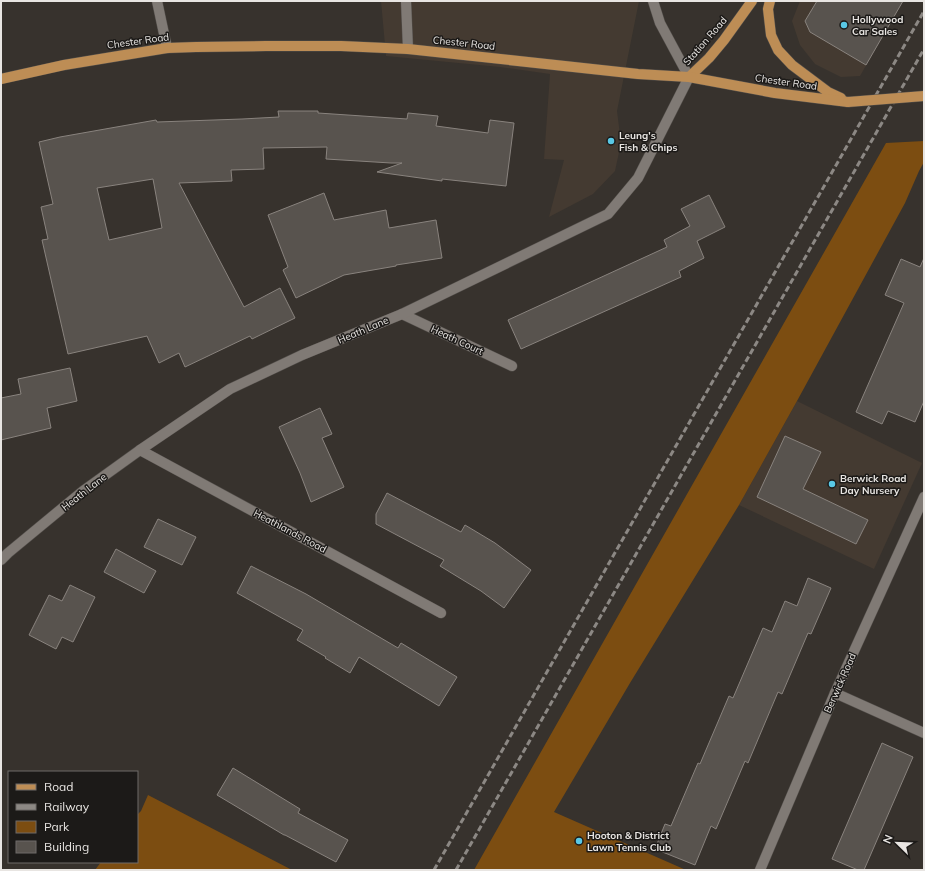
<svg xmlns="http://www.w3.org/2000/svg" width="925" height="871" font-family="Mulish,sans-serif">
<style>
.built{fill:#443a31}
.green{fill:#7c4d11}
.building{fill:#58534e;stroke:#89837e;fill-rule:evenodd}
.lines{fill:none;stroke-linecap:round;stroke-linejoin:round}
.minor-casing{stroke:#534f4b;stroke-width:11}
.major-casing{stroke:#534f4b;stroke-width:11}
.minor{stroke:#807a75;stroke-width:10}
.major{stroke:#bd8d55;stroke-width:10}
.rail{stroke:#8c8884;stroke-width:3;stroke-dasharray:6 3;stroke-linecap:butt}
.major-bridge-casing{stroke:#534f4b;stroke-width:11;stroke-linecap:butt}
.major-bridge{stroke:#bd8d55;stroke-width:10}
.poi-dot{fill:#59c8e5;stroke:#1c1a18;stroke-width:1.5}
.labels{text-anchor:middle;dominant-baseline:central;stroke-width:3;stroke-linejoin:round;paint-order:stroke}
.poi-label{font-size:10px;font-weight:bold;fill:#e8e5e2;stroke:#1c1a18;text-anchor:start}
.street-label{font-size:10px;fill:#e8e5e2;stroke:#1c1a18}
</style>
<rect width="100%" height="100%" fill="#37322d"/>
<g class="built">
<polygon points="381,1 639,1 617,111 621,143 615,171 593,194 549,217 564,160 544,159 550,74 500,67 386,56"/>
<polygon points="800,1 903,1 860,76 841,77 815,64 800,45 792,21"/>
<polygon points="797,401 922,463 874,569 739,505"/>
</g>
<g class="green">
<polygon points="924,141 924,162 919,171 905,203 797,401 739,505 630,683 554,812 686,870 474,870 886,143"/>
<polygon points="148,795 292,870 95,870 101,862 137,862 137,815 141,811"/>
</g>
<g class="building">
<polygon points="817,1 903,1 866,65 810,32 805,21"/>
<path d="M278,111h40v2l89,6 1,-6 30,3 -2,10 52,7 2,-13 24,3 -8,63 -64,-7v2l-65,-9 25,-9h-11l-65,-4 1,-12 -64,1 1,21 -33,1 1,11 -53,2 65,124 36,-19 15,30 -43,21 -2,-3 -65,31 -6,-14 -20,10 -12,-27 -79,18 -26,-114 6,-1 -7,-32 12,-3 -14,-62 21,-5 96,-17 1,2 85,-3 37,-2zM153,179l9,49 -53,12 -12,-52z"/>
<polygon points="324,193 334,220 386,210 389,228 436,220 442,258 396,265 396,266 344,275 296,298 283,270 288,267 268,215"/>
<polygon points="709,195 725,227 697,241 704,258 679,271 681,277 521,349 508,320 667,247 664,240 690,226 681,209"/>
<polygon points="924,258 924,401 915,422 888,411 882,424 856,412 904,303 885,295 901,259 920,267"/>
<polygon points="70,368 77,401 47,408 51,428 1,440 1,398 21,394 18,379"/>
<polygon points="320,408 332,434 322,438 344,487 311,502 300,473 279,427"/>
<polygon points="785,436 821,452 803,489 868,520 856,544 757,497"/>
<polygon points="387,493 461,532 465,525 495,543 531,570 504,608 481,591 440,566 444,560 376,524 376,514"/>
<polygon points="158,519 196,537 182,565 144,547"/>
<polygon points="116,549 156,571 144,593 104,572"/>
<polygon points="251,566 306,594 398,648 401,643 457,677 439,706 359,657 350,673 325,658 326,657 297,640 303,630 237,593"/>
<polygon points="808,578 831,588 811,634 808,633 782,694 778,692 748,763 745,761 716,829 711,826 695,865 655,849 665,824 671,826 698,763 700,764 729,696 733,698 763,628 772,632 785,601 797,606"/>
<polygon points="70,585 95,597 73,642 62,637 56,649 29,635 49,595 62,601"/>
<polygon points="882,743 913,757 864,870 858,870 832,859"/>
<polygon points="233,768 300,809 298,813 348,840 336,862 285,835 284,835 217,795"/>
</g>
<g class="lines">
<defs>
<g id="minor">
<polyline points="157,1 167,48"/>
<polyline points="406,1 408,49"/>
<polyline points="402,314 512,366"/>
<polyline points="140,450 441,613"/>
<polyline points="1,560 8,553 83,491 140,450 230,389 302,355 402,314 608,214 638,178 689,77 660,23 653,1"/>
<polyline points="835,693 924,733"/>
<polyline points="760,870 835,693 924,497"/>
</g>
<g id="major">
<polyline points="770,1 768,9 771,35 778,50 792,65 828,92 841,98"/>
<polyline points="689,77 709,58 724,40 752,1"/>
<polyline points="1,79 64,65 167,48 196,47 266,46 341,46 408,49 638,74 689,77 775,93 848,102"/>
</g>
</defs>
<use href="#minor" class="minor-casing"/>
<use href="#major" class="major-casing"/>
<use href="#minor" class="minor"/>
<use href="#major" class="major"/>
<g class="rail">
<polyline points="434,870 924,11"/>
<polyline points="456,870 924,49"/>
</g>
<defs>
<polyline id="major-bridge" points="848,102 924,96"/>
</defs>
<use href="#major-bridge" class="major-bridge-casing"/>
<use href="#major-bridge" class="major-bridge"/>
</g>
<g class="poi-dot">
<circle cx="844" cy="25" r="4"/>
<circle cx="611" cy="141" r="4"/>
<circle cx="832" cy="484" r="4"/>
<circle cx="579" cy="841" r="4"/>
</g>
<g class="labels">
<g class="poi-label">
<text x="852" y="19">Hollywood<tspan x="852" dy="12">Car Sales</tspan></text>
<text x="619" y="135">Leung's<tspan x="619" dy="12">Fish &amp; Chips</tspan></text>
<text x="840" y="478">Berwick Road<tspan x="840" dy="12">Day Nursery</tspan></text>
<text x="587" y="835">Hooton &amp; District<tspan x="587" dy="12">Lawn Tennis Club</tspan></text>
</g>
<g class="street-label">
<text transform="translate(138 41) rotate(-8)">Chester Road</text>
<text transform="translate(705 41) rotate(-49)">Station Road</text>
<text transform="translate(464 43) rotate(6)">Chester Road</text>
<text transform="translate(786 82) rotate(8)">Chester Road</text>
<text transform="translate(363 330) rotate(-23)">Heath Lane</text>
<text transform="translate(457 340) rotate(25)">Heath Court</text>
<text transform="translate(84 492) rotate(-38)">Heath Lane</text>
<text transform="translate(290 531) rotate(28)">Heathlands Road</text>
<text transform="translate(840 683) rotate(-66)">Berwick Road</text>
</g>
</g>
<rect width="925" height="871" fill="none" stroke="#e8e5e2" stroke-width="4"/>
<rect x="8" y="771" width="130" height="92" fill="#1c1a18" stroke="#6e6b69"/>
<rect x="16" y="784" width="20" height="6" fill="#bd8d55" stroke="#6e6b69"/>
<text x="44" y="791" font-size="12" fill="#e8e5e2">Road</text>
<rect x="16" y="804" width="20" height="6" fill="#8c8884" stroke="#6e6b69"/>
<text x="44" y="811" font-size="12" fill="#e8e5e2">Railway</text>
<rect x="16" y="821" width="20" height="12" fill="#7c4d11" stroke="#6e6b69"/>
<text x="44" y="831" font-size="12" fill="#e8e5e2">Park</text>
<rect x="16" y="841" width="20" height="12" fill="#58534e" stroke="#6e6b69"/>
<text x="44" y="851" font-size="12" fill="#e8e5e2">Building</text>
<g transform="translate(897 843) rotate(293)" stroke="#1c1a18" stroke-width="3" paint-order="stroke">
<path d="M0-3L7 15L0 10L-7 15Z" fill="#e8e5e2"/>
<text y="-6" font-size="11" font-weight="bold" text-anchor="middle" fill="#e8e5e2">N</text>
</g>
</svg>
